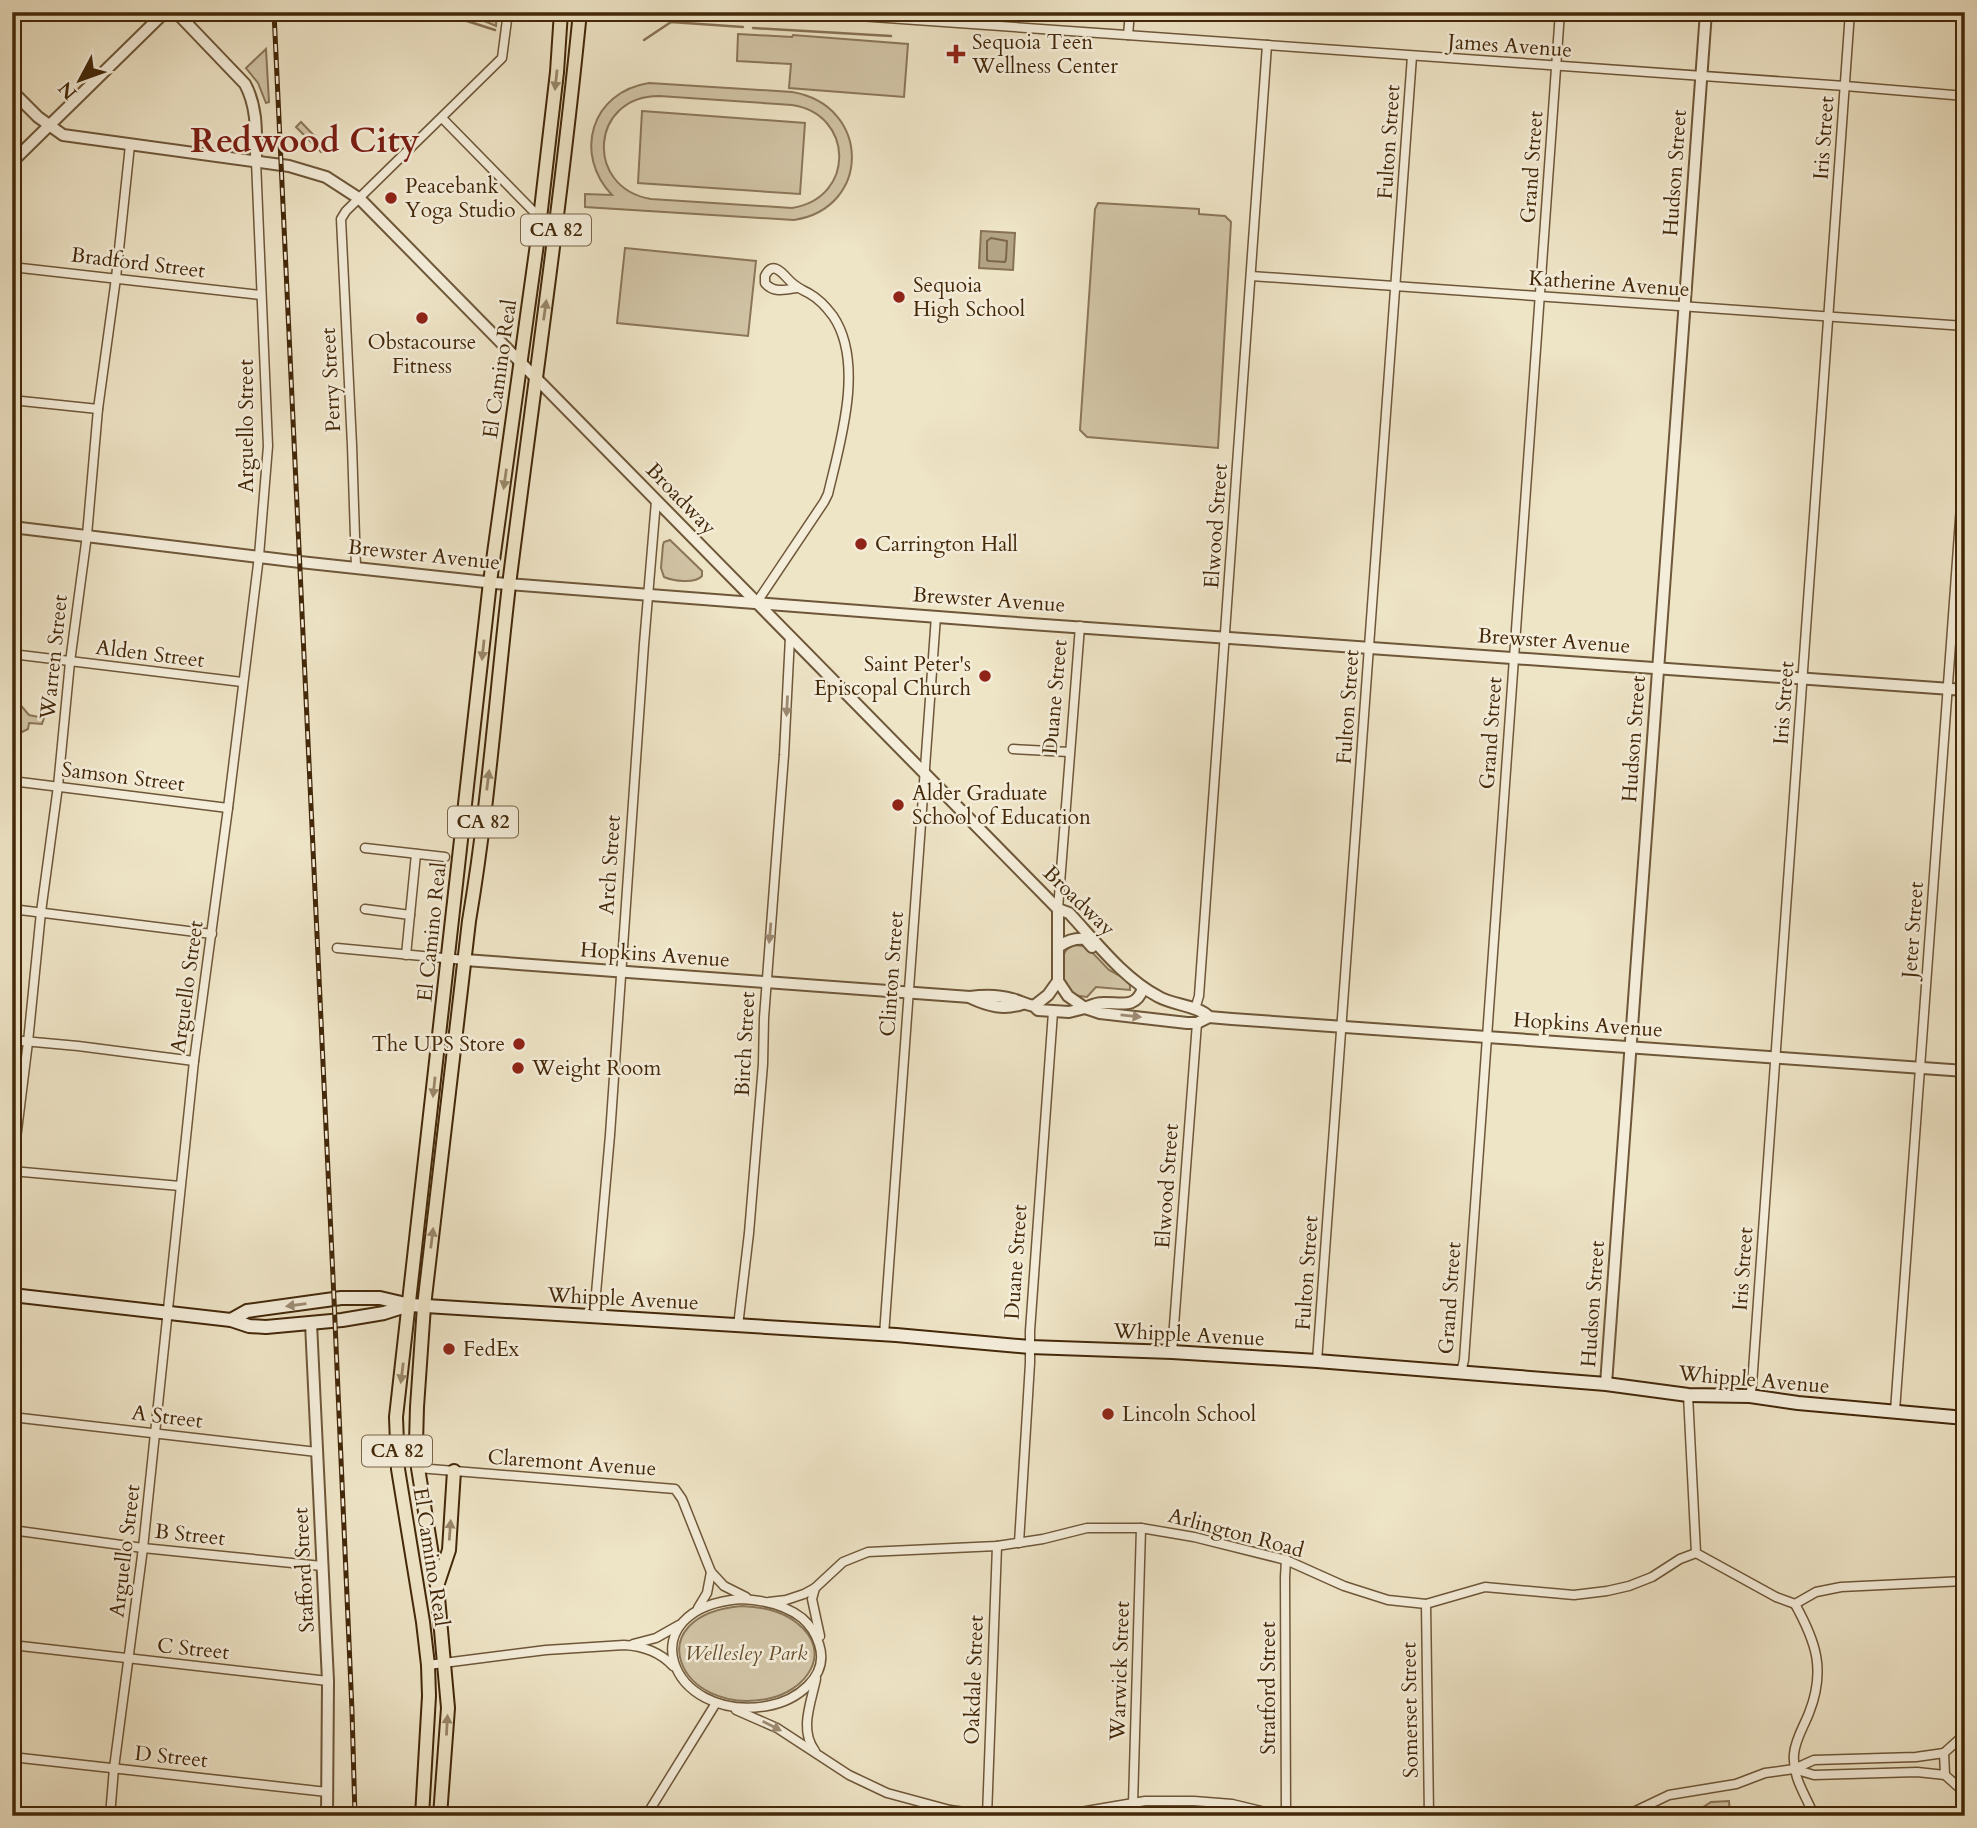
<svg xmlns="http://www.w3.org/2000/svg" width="1977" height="1828" font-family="Cardo,serif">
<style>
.green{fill:#d1c4a6;stroke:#8a7658;stroke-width:2;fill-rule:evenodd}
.water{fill:#b4a486;stroke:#877254;stroke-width:2}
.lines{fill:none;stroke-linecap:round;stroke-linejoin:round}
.shore{stroke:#7c6648;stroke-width:2}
.stream{stroke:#877254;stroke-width:2.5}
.minor-casing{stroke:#6e5738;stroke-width:11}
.tertiary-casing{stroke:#6e5738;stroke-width:14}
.secondary-casing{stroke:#432809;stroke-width:16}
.primary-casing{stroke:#432809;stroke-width:16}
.minor{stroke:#f4edda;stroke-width:8}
.tertiary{stroke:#f4edda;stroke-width:10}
.secondary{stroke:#f4edda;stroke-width:12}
.primary{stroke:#eee4c6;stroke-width:12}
.rail-casing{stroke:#432809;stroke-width:5}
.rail{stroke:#f4edda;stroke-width:2.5;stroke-dasharray:8;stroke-linecap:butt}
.oneway{fill:#988668}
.oneway2{fill:#9c8a72}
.poi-dot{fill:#8f2418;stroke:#f4edda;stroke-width:2.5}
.labels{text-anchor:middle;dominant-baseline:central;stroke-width:5;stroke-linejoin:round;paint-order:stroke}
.shield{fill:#f4edda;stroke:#786348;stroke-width:2}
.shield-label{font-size:19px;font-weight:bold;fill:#432809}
.poi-label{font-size:21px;fill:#432809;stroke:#f4edda;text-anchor:start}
.street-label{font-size:21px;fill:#432809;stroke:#f4edda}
.park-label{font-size:21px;font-style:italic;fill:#664f30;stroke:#f4edda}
.town-label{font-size:35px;font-weight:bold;fill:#7a1f14;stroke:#f4edda}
</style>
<rect width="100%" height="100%" fill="#eee4c6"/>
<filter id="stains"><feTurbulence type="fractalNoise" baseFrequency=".00286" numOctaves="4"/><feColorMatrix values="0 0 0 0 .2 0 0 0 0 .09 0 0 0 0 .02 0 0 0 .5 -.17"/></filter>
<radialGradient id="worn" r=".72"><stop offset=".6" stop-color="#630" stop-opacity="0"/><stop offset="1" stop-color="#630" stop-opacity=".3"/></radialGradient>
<g class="green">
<polygon points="463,12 497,12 496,26"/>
<polygon points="738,34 792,37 793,35 908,44 904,97 789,88 791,64 737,61"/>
<polygon points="266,49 269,102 266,103 258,83 246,68"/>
<path d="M649,83l143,9c79,13 80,116 2,128l-209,-13v-13l27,1c-39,-41 -21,-103 37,-112zM659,96l133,9c62,9 64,93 0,103l-141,-9c-67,-11 -61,-103 8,-103z"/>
<polygon points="642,111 805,123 800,194 638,183"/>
<polygon points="301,122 325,147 321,152 296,127"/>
<polygon points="1098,203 1199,209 1199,214 1225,216 1231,222 1218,448 1087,437 1080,430 1095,209"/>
<polygon points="625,248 756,261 748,336 617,323"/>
<path d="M670,540l32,31v5c-7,8 -29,5 -38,1l-3,-9 2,-23 1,-3z"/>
<polygon points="12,695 29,715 44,718 42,724 29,723 28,729 20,733 18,742 12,741"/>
<path d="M1075,945l8,1 6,3 20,21 13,7 8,8v5l-34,-3 -9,10c-6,-1 -13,-1 -18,-5 -6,-7 -9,-32 -4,-40 2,-4 6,-5 10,-7z"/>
<path d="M742,1606c19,1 39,4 55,17 38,30 8,69 -30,76 -89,17 -131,-84 -25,-93z"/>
<polygon points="1729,1801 1730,1816 1698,1816 1697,1811 1711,1802"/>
</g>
<polygon class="water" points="981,231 1015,233 1013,270 979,268"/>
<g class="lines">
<polygon class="shore" points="991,238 1007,241 1006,259 1005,262 989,261 987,260 987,241"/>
<g class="stream">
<polyline points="448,12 467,21 495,30"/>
<polyline points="753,28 891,36"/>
<polyline points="644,40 671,22 743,27"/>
</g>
<defs>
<g id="minor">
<polyline points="802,12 1845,86 1965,96"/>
<polyline points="979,24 980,12"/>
<polyline points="1128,35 1130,12"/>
<polyline points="442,118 540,218"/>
<polyline points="12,267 260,295"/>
<polyline points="1251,276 1965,326"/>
<polyline points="12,400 98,409"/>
<polyline points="356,567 352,445 341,219 346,211 502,58 508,12"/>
<path d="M757,602l67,-100 4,-8c12,-51 37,-131 5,-178 -6,-8 -14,-17 -23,-22 -9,-5 -15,-7 -22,-15 -8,-9 -16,-17 -23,-3v7c8,10 20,7 31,5"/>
<polyline points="12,654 242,682"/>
<polyline points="1013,749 1069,752"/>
<polyline points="12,781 228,808"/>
<polyline points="365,848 445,857"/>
<polyline points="12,909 212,934"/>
<polyline points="365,909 410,915"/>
<polyline points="1058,909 1080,626"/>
<polyline points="337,948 465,960"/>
<polyline points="406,955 416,854"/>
<polyline points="1195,1009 1199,996 1267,45"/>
<polyline points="12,1040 78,1046 194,1061"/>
<polyline points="12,1171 28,1042 41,912 58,786 70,662 87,535 98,409 116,278 130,145"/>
<polyline points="12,1171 180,1186"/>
<polyline points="594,1316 610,1135 644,644 656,501"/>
<polyline points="738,1326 749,1233 763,1064 764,1018 784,755 790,637"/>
<polyline points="884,1335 936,616"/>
<polyline points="1172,1352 1197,1023"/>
<polyline points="1317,1361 1412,56"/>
<polyline points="1461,1372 1464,1360 1560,12"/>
<polyline points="1688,1395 1696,1553"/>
<polyline points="1750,1396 1752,1385 1850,12"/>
<polyline points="1895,1411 1965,451"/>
<polyline points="12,1417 317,1452"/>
<polyline points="418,1468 675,1489 682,1499 711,1572 724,1586 746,1597"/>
<polyline points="12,1530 143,1548 322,1566"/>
<polyline points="1019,1543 1030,1363 1030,1331 1053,1012"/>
<polyline points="815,1588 812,1599 820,1636"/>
<path d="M741,1599c22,1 43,5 61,19 8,7 14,16 17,26 11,33 -23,57 -52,62 -99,17 -140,-98 -26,-107z"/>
<polyline points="769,1602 786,1600 804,1594 815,1588 843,1562 868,1552 997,1546 1043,1539 1087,1528 1141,1528 1194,1537 1286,1560 1344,1586 1388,1600 1426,1604 1485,1587 1574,1595 1607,1591 1629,1586 1652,1577 1680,1559 1696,1553 1776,1597 1795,1604 1816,1592 1841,1587 1965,1581"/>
<polyline points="1426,1604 1429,1816"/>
<path d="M1795,1604c21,38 31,66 14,109 -5,13 -14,27 -15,41 -2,24 12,41 20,62"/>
<polyline points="698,1608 707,1593 711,1572"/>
<polyline points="633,1644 656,1638 679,1625"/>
<polyline points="12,1645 328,1681"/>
<path d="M428,1665l118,-15 78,-5c20,1 36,7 49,21"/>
<polyline points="736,1710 777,1728 849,1775 887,1793 950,1810 995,1816"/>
<path d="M815,1751c-16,-21 -4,-48 1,-72"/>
<polyline points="1944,1753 1945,1775 1965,1793"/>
<polyline points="1944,1753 1965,1734"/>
<polyline points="12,1757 327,1792"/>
<polyline points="1794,1769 1814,1775 1917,1772 1945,1775"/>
<polyline points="110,1816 114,1768 143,1548 194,1061 228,808 259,556 268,446 256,161"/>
<polyline points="646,1816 716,1703"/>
<polyline points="987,1816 997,1546"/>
<polyline points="1057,1816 1145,1801 1194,1801 1232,1804 1282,1816"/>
<polyline points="1130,1816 1133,1804 1141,1528"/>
<polyline points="1286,1816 1285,1577 1286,1560"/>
<polyline points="1625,1816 1669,1795 1736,1784 1765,1773 1794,1769 1814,1760 1916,1757 1944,1753"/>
</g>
<g id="tertiary">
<path d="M176,12l69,72c13,24 11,50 11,77"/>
<path d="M12,91l26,26 25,18 226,31 37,11 34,22 698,710 11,4c27,29 54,65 90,84 14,8 41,9 50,20l23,2 733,52"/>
<polyline points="12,162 165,12"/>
<polyline points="12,527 300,562 495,583 1003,622 1965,690"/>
<path d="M1058,947c9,-6 16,-9 27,-8l7,8"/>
<path d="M465,960l505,37c14,-2 29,-2 42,2 9,2 11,5 22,7l4,4 31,2 16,-4 15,5 87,10h10l12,-6"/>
<path d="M1058,981l10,15 17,12c5,-2 11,-5 17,-5 18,-1 34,7 41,-15"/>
<path d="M971,998c17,8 33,12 51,6"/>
<polyline points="1034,1006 1048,995 1058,981 1058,909"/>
<polyline points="311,1323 328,1681 327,1816"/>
<polyline points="1606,1384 1706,12"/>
</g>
<g id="secondary">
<polyline points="12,1295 231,1320 249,1326 266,1327 342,1320 384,1313 409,1305"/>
<polyline points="231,1320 247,1311 341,1298 380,1298 410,1305 896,1335 1030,1347 1172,1352 1317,1361 1606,1384 1688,1395 1750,1396 1798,1403 1965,1418"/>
</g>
<g id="primary">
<polyline points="438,1583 449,1550 454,1471"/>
<polyline points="422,1816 429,1696 428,1665 423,1622 398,1469 396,1417 490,582 537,244 557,72 561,12"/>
<path d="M440,1816l8,-108 -11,-122 -19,-118 -2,-25 1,-36 7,-101 45,-385c19,-112 27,-224 40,-336 24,-191 52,-381 71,-573"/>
</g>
</defs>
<use href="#minor" class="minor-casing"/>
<use href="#tertiary" class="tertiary-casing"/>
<use href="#secondary" class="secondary-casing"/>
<use href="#primary" class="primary-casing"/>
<use href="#minor" class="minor"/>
<use href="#tertiary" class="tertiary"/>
<use href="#secondary" class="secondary"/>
<use href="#primary" class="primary"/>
<defs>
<polyline id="rail" points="274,12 334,1299 352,1711 355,1816"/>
</defs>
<use href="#rail" class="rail-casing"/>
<use href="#rail" class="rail"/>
</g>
<defs><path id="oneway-solid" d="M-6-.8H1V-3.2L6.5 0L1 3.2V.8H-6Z" transform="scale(1.75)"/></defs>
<g class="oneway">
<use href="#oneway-solid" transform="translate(556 80) rotate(96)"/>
<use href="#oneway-solid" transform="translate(545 310) rotate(-82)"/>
<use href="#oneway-solid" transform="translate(505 479) rotate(98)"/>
<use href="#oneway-solid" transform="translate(483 650) rotate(96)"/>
<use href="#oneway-solid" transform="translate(488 780) rotate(-83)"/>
<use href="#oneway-solid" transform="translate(434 1087) rotate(96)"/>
<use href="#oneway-solid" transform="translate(432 1238) rotate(-83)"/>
<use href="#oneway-solid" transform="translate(402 1373) rotate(97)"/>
<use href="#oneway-solid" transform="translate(450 1530) rotate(-86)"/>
<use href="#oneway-solid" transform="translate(447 1725) rotate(-87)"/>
</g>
<g class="oneway2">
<use href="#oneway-solid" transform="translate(787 706) rotate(93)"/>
<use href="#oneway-solid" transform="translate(770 933) rotate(95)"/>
<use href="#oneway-solid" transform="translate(1131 1016) rotate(6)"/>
<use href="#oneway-solid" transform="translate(296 1305) rotate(172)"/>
<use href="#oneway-solid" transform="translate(772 1726) rotate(27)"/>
</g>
<g class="poi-dot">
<path d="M952.5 43.5h7v7h7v7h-7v7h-7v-7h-7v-7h7z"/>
<circle cx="391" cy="198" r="7"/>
<circle cx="899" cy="297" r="7"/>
<circle cx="422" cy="318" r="7"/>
<circle cx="861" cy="544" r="7"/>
<circle cx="985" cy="676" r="7"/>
<circle cx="898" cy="805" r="7"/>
<circle cx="519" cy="1044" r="7"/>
<circle cx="518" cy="1068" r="7"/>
<circle cx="449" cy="1349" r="7"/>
<circle cx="1108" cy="1414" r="7"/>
</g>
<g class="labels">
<g class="shield">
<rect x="521" y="214.5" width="70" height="31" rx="5"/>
<rect x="448" y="806.5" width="70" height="31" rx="5"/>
<rect x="362" y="1435.5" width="70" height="31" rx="5"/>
</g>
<g class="shield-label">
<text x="556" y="230">CA 82</text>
<text x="483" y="822">CA 82</text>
<text x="397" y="1451">CA 82</text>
</g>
<g class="poi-label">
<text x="972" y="42">Sequoia Teen<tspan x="972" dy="24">Wellness Center</tspan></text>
<text x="405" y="186">Peacebank<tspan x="405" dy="24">Yoga Studio</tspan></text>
<text x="913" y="285">Sequoia<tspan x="913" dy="24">High School</tspan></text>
<text x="422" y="342" text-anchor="middle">Obstacourse<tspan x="422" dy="24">Fitness</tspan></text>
<text x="875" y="544">Carrington Hall</text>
<text x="971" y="664" text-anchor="end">Saint Peter's<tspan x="971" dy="24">Episcopal Church</tspan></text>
<text x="912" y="793">Alder Graduate<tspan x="912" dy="24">School of Education</tspan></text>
<text x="505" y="1044" text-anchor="end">The UPS Store</text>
<text x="532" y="1068">Weight Room</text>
<text x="463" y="1349">FedEx</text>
<text x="1122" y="1414">Lincoln School</text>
</g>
<g class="street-label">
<text transform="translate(1510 46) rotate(4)">James Avenue</text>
<text transform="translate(1824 138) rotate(-86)">Iris Street</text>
<text transform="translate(1389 142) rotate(-86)">Fulton Street</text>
<text transform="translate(1532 167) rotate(-86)">Grand Street</text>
<text transform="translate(1675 173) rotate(-86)">Hudson Street</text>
<text transform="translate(138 263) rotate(7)">Bradford Street</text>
<text transform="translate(1609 284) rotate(4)">Katherine Avenue</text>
<text transform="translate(500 369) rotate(-82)">El Camino Real</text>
<text transform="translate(331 380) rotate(-93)">Perry Street</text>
<text transform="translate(246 426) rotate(-90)">Arguello Street</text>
<text transform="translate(681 499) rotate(46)">Broadway</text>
<text transform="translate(1216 526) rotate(-86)">Elwood Street</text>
<text transform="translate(424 555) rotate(6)">Brewster Avenue</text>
<text transform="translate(989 600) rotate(4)">Brewster Avenue</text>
<text transform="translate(1554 641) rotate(4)">Brewster Avenue</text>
<text transform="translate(150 654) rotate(7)">Alden Street</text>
<text transform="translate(54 657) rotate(-84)">Warren Street</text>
<text transform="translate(1055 697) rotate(-85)">Duane Street</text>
<text transform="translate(1784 703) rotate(-86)">Iris Street</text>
<text transform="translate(1348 707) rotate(-86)">Fulton Street</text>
<text transform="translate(1491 733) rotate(-86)">Grand Street</text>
<text transform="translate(1634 739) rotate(-86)">Hudson Street</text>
<text transform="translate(123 777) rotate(7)">Samson Street</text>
<text transform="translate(610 865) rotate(-86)">Arch Street</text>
<text transform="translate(1079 901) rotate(44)">Broadway</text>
<text transform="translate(1913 930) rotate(-86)">Jeter Street</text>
<text transform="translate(432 932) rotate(-84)">El Camino Real</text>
<text transform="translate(655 955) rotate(4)">Hopkins Avenue</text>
<text transform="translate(892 974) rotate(-86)">Clinton Street</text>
<text transform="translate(187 987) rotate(-82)">Arguello Street</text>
<text transform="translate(1588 1025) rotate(4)">Hopkins Avenue</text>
<text transform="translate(745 1044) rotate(-87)">Birch Street</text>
<text transform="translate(1167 1186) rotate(-86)">Elwood Street</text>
<text transform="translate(1016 1262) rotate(-86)">Duane Street</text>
<text transform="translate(1743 1269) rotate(-86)">Iris Street</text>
<text transform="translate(1307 1273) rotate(-86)">Fulton Street</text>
<text transform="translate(1450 1298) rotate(-86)">Grand Street</text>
<text transform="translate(623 1299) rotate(3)">Whipple Avenue</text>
<text transform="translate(1593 1304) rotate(-86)">Hudson Street</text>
<text transform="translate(1189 1335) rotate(3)">Whipple Avenue</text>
<text transform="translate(1754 1380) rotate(5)">Whipple Avenue</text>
<text transform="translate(167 1417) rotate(7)">A Street</text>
<text transform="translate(572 1463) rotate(4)">Claremont Avenue</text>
<text transform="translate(1236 1533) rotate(15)">Arlington Road</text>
<text transform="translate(190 1535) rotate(6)">B Street</text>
<text transform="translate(125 1551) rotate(-83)">Arguello Street</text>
<text transform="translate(431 1557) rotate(81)">El Camino Real</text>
<text transform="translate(304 1570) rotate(-93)">Stafford Street</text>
<text transform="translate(193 1649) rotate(6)">C Street</text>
<text transform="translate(1120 1671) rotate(-88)">Warwick Street</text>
<text transform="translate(974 1680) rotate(-88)">Oakdale Street</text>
<text transform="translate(1268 1688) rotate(-90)">Stratford Street</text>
<text transform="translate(1410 1710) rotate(-91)">Somerset Street</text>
<text transform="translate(171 1757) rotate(6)">D Street</text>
</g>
<g class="park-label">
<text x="746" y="1653">Wellesley Park</text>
</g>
<g class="town-label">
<text x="305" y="141">Redwood City</text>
</g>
</g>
<rect width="1977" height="1828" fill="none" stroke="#eee4c6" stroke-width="42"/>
<rect x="14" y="14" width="1949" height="1800" fill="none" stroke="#432809" stroke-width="3.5"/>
<rect x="21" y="21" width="1935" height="1786" fill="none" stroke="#432809" stroke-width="2"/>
<g transform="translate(80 80) rotate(229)" stroke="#f4edda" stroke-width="5" paint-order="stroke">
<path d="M0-5L12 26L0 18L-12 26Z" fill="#432809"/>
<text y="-10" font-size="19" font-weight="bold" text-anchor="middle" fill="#432809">N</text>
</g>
<rect width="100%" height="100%" filter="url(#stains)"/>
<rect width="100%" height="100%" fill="url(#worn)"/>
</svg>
